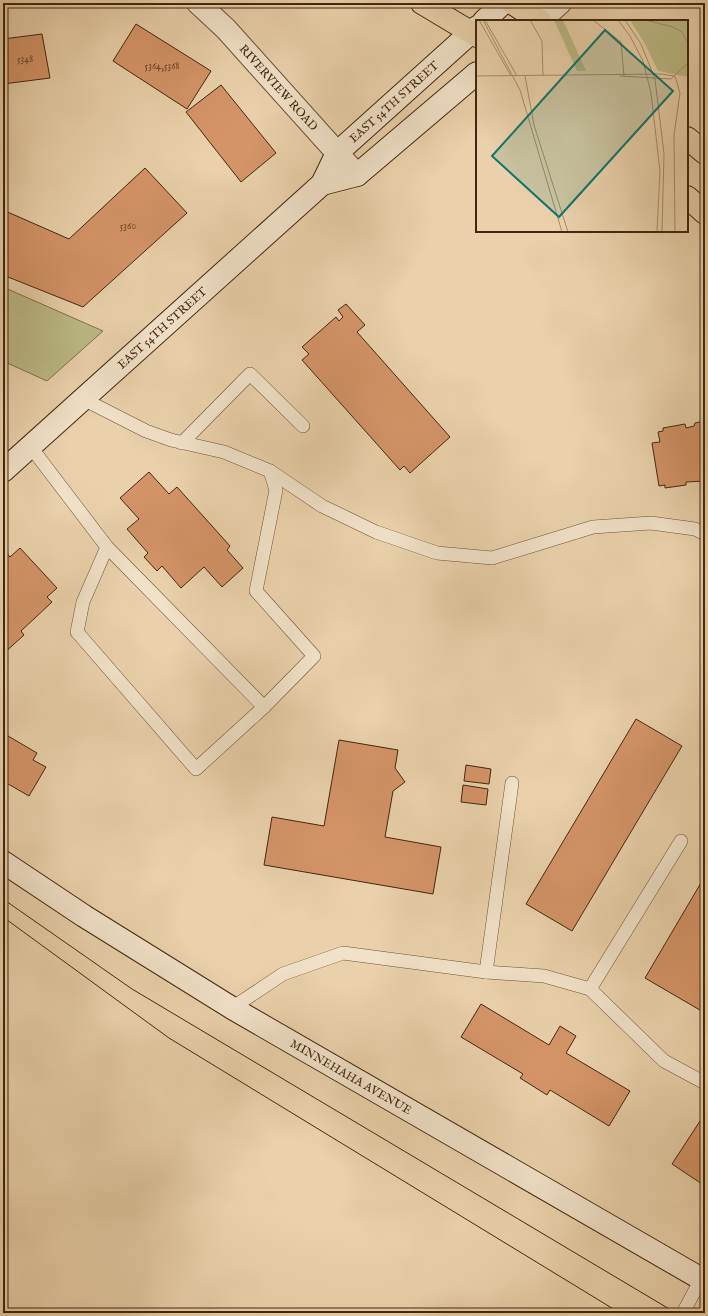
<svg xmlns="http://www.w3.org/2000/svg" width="708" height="1316" font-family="'IM FELL English',serif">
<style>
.green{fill:#bcba85;stroke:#7f704a}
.building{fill:#d49468;stroke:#42260e}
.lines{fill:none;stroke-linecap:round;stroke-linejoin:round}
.lane-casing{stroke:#6c5135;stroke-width:14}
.street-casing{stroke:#6c5135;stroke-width:24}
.secondary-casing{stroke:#42260e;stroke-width:24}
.highway-casing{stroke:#42260e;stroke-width:24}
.lane{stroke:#f1e1c8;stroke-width:13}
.street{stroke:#f1e1c8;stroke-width:22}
.secondary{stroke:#f1e1c8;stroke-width:22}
.highway{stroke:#ead1ab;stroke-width:22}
.tram{stroke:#42260e;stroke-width:1}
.labels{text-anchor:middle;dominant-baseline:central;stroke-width:3.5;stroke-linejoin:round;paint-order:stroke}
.number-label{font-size:10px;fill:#664224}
.street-label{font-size:12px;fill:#42260e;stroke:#f1e1c8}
.inset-road{fill:none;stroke:#a78d6c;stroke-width:1}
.view{fill:#0f766e;fill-opacity:0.15;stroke:#0f766e;stroke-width:2}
.inset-edge{fill:none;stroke:#42260e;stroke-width:2}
</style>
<rect width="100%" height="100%" fill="#ead1ab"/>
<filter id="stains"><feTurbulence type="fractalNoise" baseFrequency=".005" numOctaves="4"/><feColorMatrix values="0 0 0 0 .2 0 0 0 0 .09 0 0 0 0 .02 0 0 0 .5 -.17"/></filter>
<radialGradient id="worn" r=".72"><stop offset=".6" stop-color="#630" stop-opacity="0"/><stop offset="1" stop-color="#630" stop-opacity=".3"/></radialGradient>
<polygon class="green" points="3,287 103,331 47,381 3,361"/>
<g class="building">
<polygon points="136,24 211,71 187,109 113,61"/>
<polygon points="42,34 50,78 3,84 3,39"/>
<polygon points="221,85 276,153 241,182 186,112"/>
<polygon points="145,168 187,213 83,307 3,275 3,210 69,239"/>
<polygon points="346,304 365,325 357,332 450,437 410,473 404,466 400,470 302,360 309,354 302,347 336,317 339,321 343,317 338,310"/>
<polygon points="705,421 705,481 686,482 686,485 665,488 665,485 659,486 652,443 660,442 658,432 663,431 663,428 685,424 686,428 694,426 695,423"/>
<polygon points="149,472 169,494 177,487 230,546 227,550 243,568 222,587 204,567 181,588 162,566 157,571 144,557 148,553 127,529 139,519 120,498"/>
<polygon points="20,548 57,588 47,597 52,602 21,631 24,635 3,654 3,552 5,551 10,557"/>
<polygon points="636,719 682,746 572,931 526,904"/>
<polygon points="3,733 37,753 33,760 46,767 29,796 3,781"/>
<polygon points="339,740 398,750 395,768 405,782 393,791 385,837 441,847 433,894 264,865 272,817 324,826"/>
<polygon points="466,765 491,769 489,784 464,781"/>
<polygon points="463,785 488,789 486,805 461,802"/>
<polygon points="705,876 705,1013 645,978"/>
<polygon points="481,1004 549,1045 560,1026 576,1036 566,1053 630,1091 609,1126 550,1090 547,1095 520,1078 523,1074 461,1037"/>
<polygon points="702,1118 705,1120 705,1129 701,1135 705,1137 705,1186 672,1164"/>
</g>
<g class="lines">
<defs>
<g id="lane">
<polyline points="83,399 146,431 171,440 224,452 270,471 276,490 256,591 314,656 264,707"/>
<polyline points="182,443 250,374 303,426"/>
<polyline points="30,446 107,547 264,707 196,769 77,632 83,602 107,547"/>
<polyline points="270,471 322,506 376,532 437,553 492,558 593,527 651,523 695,529 705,534"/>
<polyline points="486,972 512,783"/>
<polyline points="590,989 681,841"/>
<polyline points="232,1008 283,974 343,953 486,972 544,976 590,989 664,1061 705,1083"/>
<polyline points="683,1313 701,1279"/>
</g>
<g id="street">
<path id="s1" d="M198,3l28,26 131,146"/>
<polyline points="540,21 560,3"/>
</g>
<g id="secondary">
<polyline points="484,21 503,3"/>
<polyline points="322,184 357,175 477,73"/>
<path id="s2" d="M3,471l319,-287 15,-31 140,-126"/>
<path id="s3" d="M3,862l81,54 148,92 473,273"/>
</g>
<g id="highway">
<polyline points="422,3 477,36"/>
<polyline points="512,3 540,21"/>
<polyline points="687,138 705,153"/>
<polyline points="687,197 705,213"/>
</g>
</defs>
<use href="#lane" class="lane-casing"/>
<use href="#street" class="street-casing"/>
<use href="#secondary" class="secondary-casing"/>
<use href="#highway" class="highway-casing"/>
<use href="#lane" class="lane"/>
<use href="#street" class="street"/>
<use href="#secondary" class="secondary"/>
<use href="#highway" class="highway"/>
<g class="tram">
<polyline points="3,899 132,989 676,1313"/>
<polyline points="3,917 169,1038 620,1313"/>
</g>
</g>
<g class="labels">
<g class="number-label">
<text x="25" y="59">5348</text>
<text x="162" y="66">5364,5368</text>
<text x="128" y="226">5360</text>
</g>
<g class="street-label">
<text stroke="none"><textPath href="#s1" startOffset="117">RIVERVIEW ROAD</textPath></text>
<text stroke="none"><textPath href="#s2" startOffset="540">EAST 54TH STREET</textPath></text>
<text stroke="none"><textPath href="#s2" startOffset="214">EAST 54TH STREET</textPath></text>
<text stroke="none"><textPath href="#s3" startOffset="409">MINNEHAHA AVENUE</textPath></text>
</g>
</g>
<g transform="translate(476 20)">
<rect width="212" height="212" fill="#ead1ab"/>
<path d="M78,0h9l23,51h-9zM154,0h58v59v-2l-30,-6 -13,-27z" fill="#bcba85"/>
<path class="inset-road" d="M3,0l32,56M7,0l37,70 42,142M9,0l32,56M54,0l12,21 1,35M117,0l28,22 3,34M142,0l12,16 13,25 8,32 9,78 -3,61M149,0l16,24 14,35 9,75 -2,78M169,0l28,7 9,5 6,11M0,56l185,-2 14,2M49,56l9,49 34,107M144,56l51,3 17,-16M199,212l-1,-97 6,-42 -5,-17"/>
<path class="view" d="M129,10l68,61 -114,126 -67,-61z"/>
<rect width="212" height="212" class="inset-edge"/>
</g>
<rect width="708" height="1316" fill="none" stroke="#ead1ab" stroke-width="16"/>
<rect x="4" y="4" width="700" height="1308" fill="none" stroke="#42260e" stroke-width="2"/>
<rect x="8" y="8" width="692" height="1300" fill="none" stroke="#42260e"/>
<rect width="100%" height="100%" filter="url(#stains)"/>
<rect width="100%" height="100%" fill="url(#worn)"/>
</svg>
